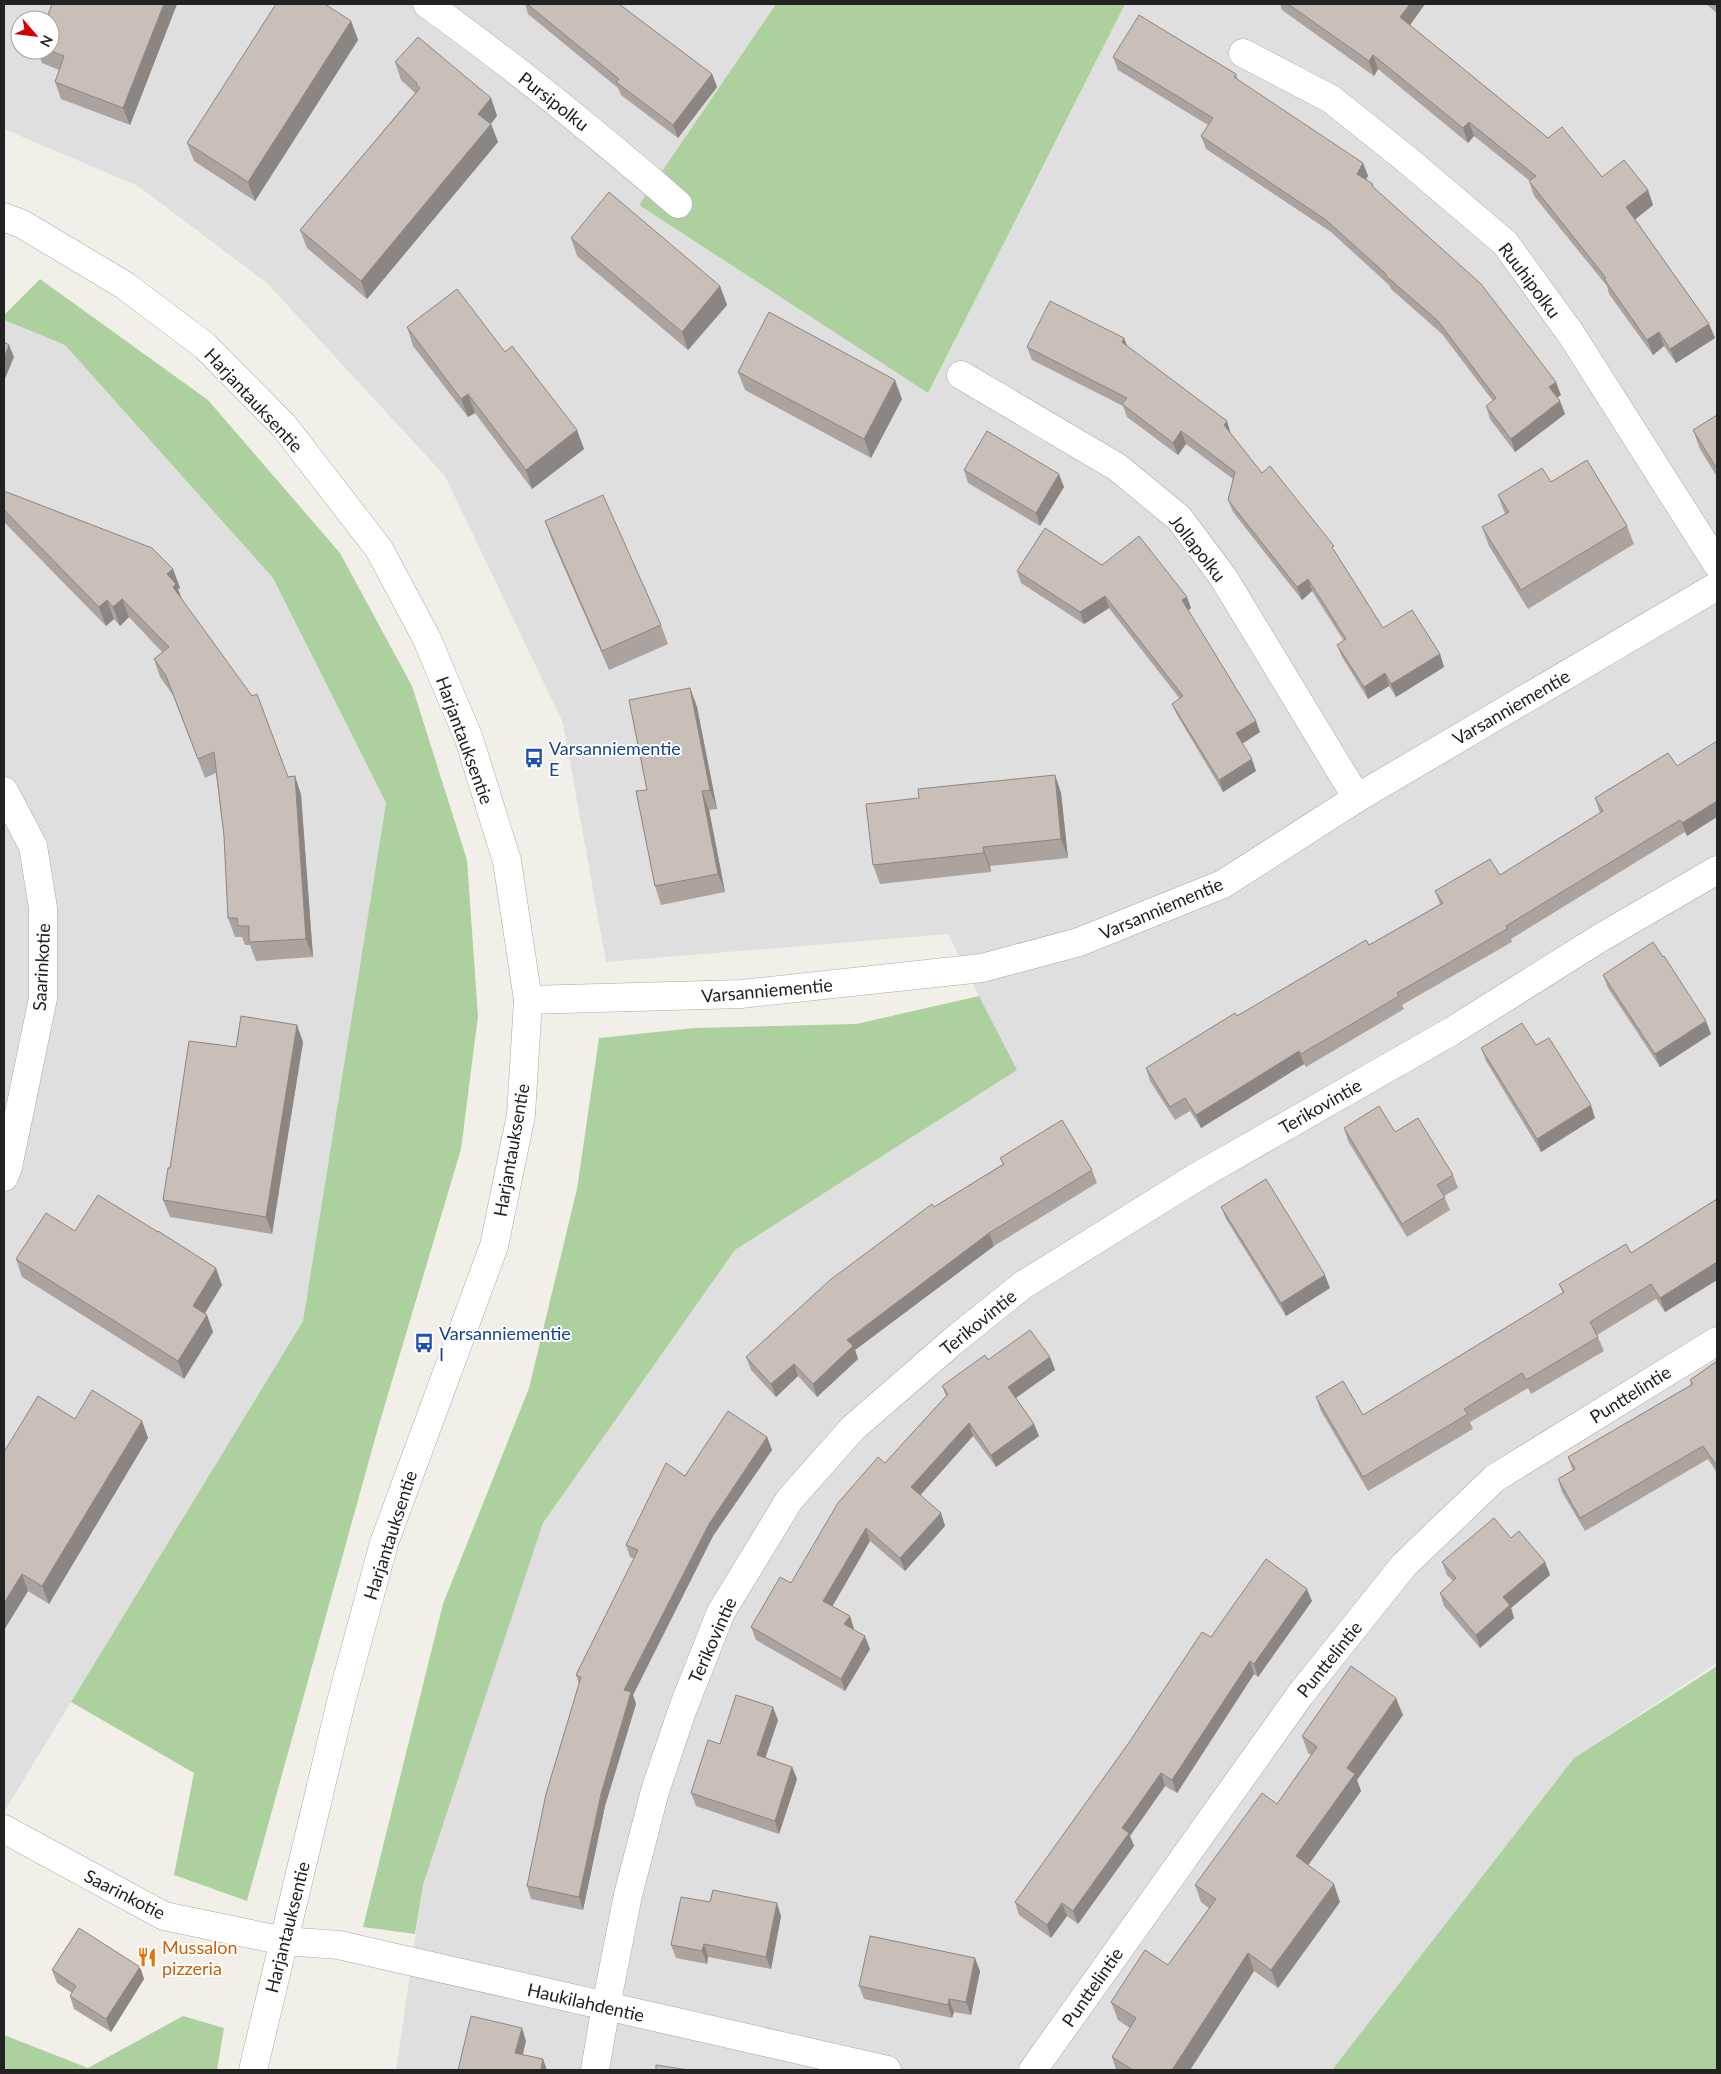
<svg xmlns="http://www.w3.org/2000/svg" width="1721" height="2074" font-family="Lato,sans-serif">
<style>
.residential{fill:#e0dfdf;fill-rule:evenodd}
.forest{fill:#add19e}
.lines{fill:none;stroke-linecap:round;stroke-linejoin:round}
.minor-casing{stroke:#a9a9a9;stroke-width:29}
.minor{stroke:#fff;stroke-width:28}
.wall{fill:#aba49e}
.shaded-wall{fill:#8b8681}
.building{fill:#c7bfb8;stroke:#8b8681}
.labels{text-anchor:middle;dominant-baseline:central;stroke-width:4;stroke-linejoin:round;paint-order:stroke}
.street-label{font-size:18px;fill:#222;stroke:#fff}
.transit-label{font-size:18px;fill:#164399;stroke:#fff;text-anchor:start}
.food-label{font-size:18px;fill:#c56008;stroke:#fff;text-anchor:start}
</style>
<rect width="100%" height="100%" fill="#f2efe9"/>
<g class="residential">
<path d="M4,4h772l-137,201 289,187 197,-388h592v1659l-143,95 -242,312h-936l27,-185 120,-362 192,-273 281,-180 -68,-136 -342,28 -43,-239 -118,-247 -178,-193 -129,-97 -134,-57zM20,20h30v30h-30z"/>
<polygon points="4,320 65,345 273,578 386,803 303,1321 4,1812"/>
</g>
<g class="forest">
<polygon points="776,4 1125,4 928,393 639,205"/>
<polygon points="40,279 208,400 340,553 412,686 467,860 478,1016 461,1149 378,1428 247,1901 174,1875 194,1773 71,1702 303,1321 386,803 273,578 65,345 4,320 4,315"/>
<polygon points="979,996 1017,1070 735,1250 543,1523 423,1885 415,1934 363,1927 443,1604 529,1388 577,1189 599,1038 695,1028 856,1024"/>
<polygon points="1717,1666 1717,2070 1332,2070 1574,1758"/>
<polygon points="183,2016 224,2028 217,2070 4,2070 4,2035 88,2068"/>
</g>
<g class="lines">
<defs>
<g id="minor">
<path d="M427,4c87,62 170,130 251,200"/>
<polyline points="1243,53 1331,99 1405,158 1505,243 1571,334 1717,564"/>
<polyline points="4,217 22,224 124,285 205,346 284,426 379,549 427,639 469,739 507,861 528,1000 521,1115 494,1246 384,1543 342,1698 253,2070"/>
<polyline points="961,375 1117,467 1179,518 1223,577 1357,798"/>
<polyline points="4,791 33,846 43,908 43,998 8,1167 4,1177"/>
<polyline points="528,1000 741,994 982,968 1079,942 1223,884 1357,798 1717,586"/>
<polyline points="4,1829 164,1916 284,1941 339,1945 887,2070"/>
<polyline points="595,2070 606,2006 628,1895 655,1791 683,1708 721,1612 790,1499 853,1428 952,1342 1023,1285 1195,1178 1452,1031 1600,938 1717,870"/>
<polyline points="1033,2070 1300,1695 1404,1565 1495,1478 1717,1341"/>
</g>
</defs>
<use href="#minor" class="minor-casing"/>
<use href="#minor" class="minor"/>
</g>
<g class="wall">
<polygon points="177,4 130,125 61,99 55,82 59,70 42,63 37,50 50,50"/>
<polygon points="525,4 619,4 712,74 717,87 678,138 621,95 618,88 528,14"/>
<polygon points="1280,4 1425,4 1410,25 1548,138 1602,177 1648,190 1653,205 1635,219 1709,324 1715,338 1676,363 1664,346 1653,355 1609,294 1607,286 1534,196 1529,181 1530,181 1474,136 1468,143 1378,69 1374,76 1282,10"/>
<polygon points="1706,4 1717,4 1717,13"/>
<polygon points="351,21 358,40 255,201 194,161 187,143"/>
<polygon points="1113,57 1236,74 1238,80 1363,163 1368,176 1366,179 1561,395 1557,397 1560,401 1565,414 1515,452 1490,419 1486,406 1493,401 1442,334 1391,289 1389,285 1331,232 1206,149 1201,136 1208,125 1118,70"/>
<polygon points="395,62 491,98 497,116 491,124 498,142 367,299 307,248 300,230 415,93 401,80"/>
<polygon points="571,238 720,286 727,305 688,350 577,256"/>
<polygon points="407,327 505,352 584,449 532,489 475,413 468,417 413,346"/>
<polygon points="1124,338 1127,347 1231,434 1262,473 1337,555 1383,628 1440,654 1444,667 1396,697 1389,686 1368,699 1342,657 1337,645 1344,641 1312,591 1302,600 1233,512 1228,500 1233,479 1186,444 1178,455 1127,417 1123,406 1032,360 1027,347"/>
<polygon points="738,372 902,399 871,458 745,390"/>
<polygon points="1717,415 1717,477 1700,449 1693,430"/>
<polygon points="964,470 1064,487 1040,526 968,483"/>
<polygon points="4,491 173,569 180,588 178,589 182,600 288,777 295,776 301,795 313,957 256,961 250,945 245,945 242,937 235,937 228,918 224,836 216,773 205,778 173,695 160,677 154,659 162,652 129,617 120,626 114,619 106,626 4,522"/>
<polygon points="1498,495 1627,526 1634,544 1528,609 1489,546 1482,527 1505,514"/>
<polygon points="545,521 661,625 668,644 609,670 552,540"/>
<polygon points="1102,565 1191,608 1188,611 1260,732 1242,744 1256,771 1223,792 1177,715 1172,704 1180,699 1109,608 1084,624 1021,583 1017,571"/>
<polygon points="690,688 697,707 717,809 709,810 725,892 661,905 655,886 647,790"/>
<polygon points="1668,753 1687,836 1685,832 1511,939 1512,942 1402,1005 1404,1009 1306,1067 1304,1064 1201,1128 1190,1111 1175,1120 1150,1081 1146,1068 1237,1016 1369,945 1440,904 1435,891 1500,875 1600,813 1595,798"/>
<polygon points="1055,775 1061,793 1068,858 990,866 991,872 880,884 873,865 919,798"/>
<polygon points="1603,975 1711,1034 1660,1067 1608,988"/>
<polygon points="303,1042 272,1234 170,1217 163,1200 170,1168"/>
<polygon points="1536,1045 1595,1118 1541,1152 1486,1061 1481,1048"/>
<polygon points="1344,1128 1395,1132 1453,1175 1458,1188 1444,1196 1450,1210 1407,1237 1348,1141"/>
<polygon points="1000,1158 1092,1170 1097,1183 994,1246 855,1350 858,1359 817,1397 798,1376 776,1397 751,1370 746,1357 934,1207 1003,1164"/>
<polygon points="1717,1199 1717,1280 1665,1312 1656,1299 1597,1335 1604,1351 1531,1394 1528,1388 1470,1422 1473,1429 1368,1491 1321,1411 1316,1397 1363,1415 1563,1293 1559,1284 1631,1253"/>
<polygon points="1221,1207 1330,1288 1286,1316 1226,1219"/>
<polygon points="75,1231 222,1285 205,1313 213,1332 184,1379 22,1277 16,1259"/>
<polygon points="1050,1357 1055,1370 1016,1398 1034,1424 1039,1436 996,1467 973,1436 920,1495 941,1513 945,1526 905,1571 870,1541 832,1606 850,1616 854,1629 854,1630 870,1649 845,1691 756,1640 751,1627 791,1583 885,1463 946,1396 942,1386 988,1360"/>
<polygon points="1717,1361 1717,1473 1708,1459 1585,1531 1562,1492 1558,1479 1573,1471 1568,1457 1691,1385 1690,1380"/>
<polygon points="75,1419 142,1421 148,1438 49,1604 28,1591 4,1630 4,1452"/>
<polygon points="767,1437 772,1450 713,1536 633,1695 636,1704 605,1806 583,1910 531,1899 527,1886 579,1684 576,1675 634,1559 630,1557 626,1545 685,1476"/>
<polygon points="1511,1538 1545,1562 1550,1575 1511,1608 1514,1618 1480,1648 1444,1606 1440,1593 1453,1581 1447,1575 1442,1562"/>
<polygon points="1312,1601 1258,1677 1254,1674 1177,1793 1165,1786 1130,1836 1134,1846 1078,1924 1067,1916 1051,1938 1019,1915 1015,1902 1211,1637"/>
<polygon points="1403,1715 1357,1780 1361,1791 1308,1865 1340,1902 1278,1988 1254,1971 1190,2070 1116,2070 1112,2057 1130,2028 1118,2020 1111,2002 1168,1965 1209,1908 1201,1902 1195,1885 1277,1804 1311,1755 1308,1753 1302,1736"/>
<polygon points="778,1720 765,1758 792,1767 797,1779 779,1834 696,1806 691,1793 720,1744"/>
<polygon points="710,1902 781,1916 771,1969 708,1957 707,1964 676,1958 671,1945"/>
<polygon points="140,1967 144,1979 111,2032 74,2009 70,1996 72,1993 57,1983 52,1970"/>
<polygon points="980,1971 971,2015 954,2012 952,2018 864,1999 859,1986"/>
</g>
<g class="shaded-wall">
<polygon points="164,4 177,4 130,125 123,108"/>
<polygon points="1410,4 1425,4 1405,32 1400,17"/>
<polygon points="351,21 358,40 255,201 248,182"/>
<polygon points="1373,55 1378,69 1374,76 1369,61"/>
<polygon points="712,74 717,87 678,138 673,125"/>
<polygon points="491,98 497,116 484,132 478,114"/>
<polygon points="1469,122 1474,136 1468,143 1463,128"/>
<polygon points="491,124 498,142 367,299 361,281"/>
<polygon points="1363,163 1368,176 1361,187 1357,174"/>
<polygon points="1648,190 1653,205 1632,222 1626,207"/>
<polygon points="720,286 727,305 688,350 682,332"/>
<polygon points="1709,324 1715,338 1676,363 1670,349"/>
<polygon points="1659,332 1664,346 1653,355 1647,340"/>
<polygon points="1124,338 1129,351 1122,342"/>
<polygon points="9,345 14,357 4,381 4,358"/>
<polygon points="895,380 902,399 871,458 864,439"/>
<polygon points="1556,382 1561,395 1554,400 1549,387"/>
<polygon points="468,394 475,413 468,417 461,399"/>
<polygon points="1560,401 1565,414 1515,452 1511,439"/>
<polygon points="1227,421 1231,434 1224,425"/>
<polygon points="577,430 584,449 532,489 526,470"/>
<polygon points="1181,431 1186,444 1178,455 1173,443"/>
<polygon points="1059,474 1064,487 1040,526 1036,513"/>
<polygon points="173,569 180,588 178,589 183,602 180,606 167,574"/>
<polygon points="1308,579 1312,591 1302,600 1297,587"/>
<polygon points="1105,596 1109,608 1084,624 1080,612"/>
<polygon points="1187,597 1191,608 1186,612 1182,600"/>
<polygon points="122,599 129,617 120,626 113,607"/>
<polygon points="107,600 114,619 106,626 99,607"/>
<polygon points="1440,654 1444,667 1396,697 1391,684"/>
<polygon points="1385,673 1389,686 1368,699 1364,687"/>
<polygon points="690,688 697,707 717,809 710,790"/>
<polygon points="1256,721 1260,732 1240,745 1236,733"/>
<polygon points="1252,759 1256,771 1223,792 1219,780"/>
<polygon points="1055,775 1061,793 1068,858 1061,839"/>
<polygon points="295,776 301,795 313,957 306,939"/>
<polygon points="702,791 709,810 725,892 718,874"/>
<polygon points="1717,801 1717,817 1687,836 1682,823"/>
<polygon points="983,847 990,866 991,872 984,853"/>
<polygon points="1706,1021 1711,1034 1660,1067 1655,1054"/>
<polygon points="297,1025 303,1042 272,1234 266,1217"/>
<polygon points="1299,1051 1304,1064 1201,1128 1196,1115"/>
<polygon points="1591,1105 1595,1118 1541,1152 1537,1139"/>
<polygon points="989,1233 994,1246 855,1350 858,1359 817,1397 813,1384 847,1340"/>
<polygon points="1717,1262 1717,1280 1665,1312 1660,1298"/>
<polygon points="216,1268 222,1285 199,1323 193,1306"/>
<polygon points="1325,1275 1330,1288 1286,1316 1281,1303"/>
<polygon points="207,1315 213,1332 184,1379 178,1361"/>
<polygon points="1050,1357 1055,1370 1013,1400 1008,1387"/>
<polygon points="794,1364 798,1376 776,1397 771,1384"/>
<polygon points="142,1421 148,1438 49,1604 42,1586"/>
<polygon points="969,1423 973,1436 916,1500 911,1487"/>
<polygon points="1034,1424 1039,1436 996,1467 991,1455"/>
<polygon points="767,1437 772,1450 713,1536 633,1695 636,1704 605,1806 583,1910 579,1897 624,1690 709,1524"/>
<polygon points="941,1513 945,1526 905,1571 900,1558"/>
<polygon points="866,1528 870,1541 828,1614 823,1601"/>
<polygon points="1545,1562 1550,1575 1511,1608 1514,1618 1480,1648 1476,1635 1503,1597"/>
<polygon points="22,1574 28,1591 4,1630 4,1603"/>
<polygon points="1307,1589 1312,1601 1258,1677 1254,1664"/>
<polygon points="850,1616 854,1629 849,1637 844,1624"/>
<polygon points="865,1636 870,1649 845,1691 841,1679"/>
<polygon points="1250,1661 1254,1674 1177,1793 1172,1780"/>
<polygon points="1396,1698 1403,1715 1357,1780 1361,1791 1302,1874 1296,1856 1347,1768"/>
<polygon points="773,1707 778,1720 762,1768 757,1755"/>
<polygon points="792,1767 797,1779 779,1834 775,1821"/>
<polygon points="1161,1773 1165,1786 1130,1836 1134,1846 1078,1924 1073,1911 1122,1828"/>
<polygon points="1334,1884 1340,1902 1278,1988 1271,1970"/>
<polygon points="777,1903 781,1916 771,1969 766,1957"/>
<polygon points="1062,1903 1067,1916 1051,1938 1047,1925"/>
<polygon points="704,1944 708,1957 707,1964 702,1951"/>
<polygon points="1248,1953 1254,1971 1190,2070 1172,2070"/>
<polygon points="975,1958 980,1971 971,2015 966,2002"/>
<polygon points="140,1967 144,1979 111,2032 106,2019"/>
<polygon points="949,1999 954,2012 952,2018 948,2005"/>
<polygon points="522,2028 526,2041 520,2066 515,2053"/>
<polygon points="543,2059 547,2070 541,2070"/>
</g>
<g class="building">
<polygon points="52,4 164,4 123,108 55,82 64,56 48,50 50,50 50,20 46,20"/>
<polygon points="276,4 325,4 351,21 248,182 187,143"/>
<polygon points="527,4 619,4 712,74 673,125 616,82 619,79"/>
<polygon points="1288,4 1410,4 1400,17 1548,138 1562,127 1602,177 1624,160 1648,190 1626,207 1709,324 1670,349 1659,332 1647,340 1604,279 1606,278 1529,181 1536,176 1469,122 1463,128 1373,55 1369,61"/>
<polygon points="1139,15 1236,74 1234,77 1363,163 1357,174 1373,184 1372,186 1481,284 1556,382 1549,387 1560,401 1511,439 1486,406 1496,398 1438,321 1386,276 1386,274 1326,220 1201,136 1213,118 1113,57"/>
<polygon points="418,37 491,98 478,114 491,124 361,281 300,230 420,88 416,84 417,83 395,62"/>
<polygon points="609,192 720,286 682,332 571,238"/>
<polygon points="457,289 505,352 512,346 577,430 526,470 468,394 461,399 407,327"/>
<polygon points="1050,301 1124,338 1122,342 1227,421 1224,425 1262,473 1270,466 1334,546 1332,547 1383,628 1412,610 1440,654 1391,684 1385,673 1364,687 1337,645 1346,639 1308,579 1297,587 1228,500 1235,472 1181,431 1173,443 1122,404 1127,398 1027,347"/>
<polygon points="769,312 895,380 864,439 738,372"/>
<polygon points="4,342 9,345 4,358"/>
<polygon points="1717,415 1717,469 1693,430"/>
<polygon points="987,431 1059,474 1036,513 964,470"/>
<polygon points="1587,460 1627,526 1521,590 1482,527 1509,512 1498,495 1542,468 1551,482"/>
<polygon points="4,491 152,548 173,569 167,574 176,584 173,587 252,696 257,694 288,777 295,776 306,939 249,942 249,926 238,926 237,918 228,918 224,836 214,752 198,759 166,676 154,659 169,647 122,599 113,607 107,600 99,607 4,510"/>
<polygon points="603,495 661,625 602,651 545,521"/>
<polygon points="1045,528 1102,565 1139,536 1187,597 1182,600 1256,721 1236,733 1252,759 1219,780 1172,704 1183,696 1105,596 1080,612 1017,571"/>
<polygon points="690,688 710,790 702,791 718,874 655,886 636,791 647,790 629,700"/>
<polygon points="1717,741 1717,801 1682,823 1680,820 1506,926 1507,929 1397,993 1399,996 1301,1054 1299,1051 1196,1115 1185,1098 1170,1107 1146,1068 1235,1013 1237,1016 1366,940 1369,945 1443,903 1435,891 1490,859 1500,875 1603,811 1595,798 1668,753 1677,766"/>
<polygon points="1055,775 1061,839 983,847 984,853 873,865 866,804 919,798 918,789"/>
<polygon points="1653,942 1663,957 1664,956 1706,1021 1655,1054 1603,975"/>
<polygon points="241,1016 297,1025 266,1217 163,1200 168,1168 170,1168 189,1041 236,1047"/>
<polygon points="1522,1023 1536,1045 1549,1038 1591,1105 1537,1139 1481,1048"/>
<polygon points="1379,1106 1395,1132 1418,1118 1453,1175 1437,1185 1445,1197 1402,1224 1344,1128"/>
<polygon points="1062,1120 1092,1170 989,1233 847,1340 853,1346 813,1384 794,1364 771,1384 746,1357 830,1280 932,1204 934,1207 1004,1164 1000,1158"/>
<polygon points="1266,1179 1325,1275 1281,1303 1221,1207"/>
<polygon points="98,1195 158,1232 158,1231 216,1268 193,1306 207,1315 178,1361 16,1259 46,1213 75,1231"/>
<polygon points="1717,1199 1717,1262 1660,1298 1651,1284 1590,1322 1598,1337 1526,1380 1522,1373 1464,1409 1468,1414 1363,1477 1316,1397 1343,1381 1363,1415 1564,1292 1559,1284 1626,1244 1631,1253"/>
<polygon points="1030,1330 1050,1357 1008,1387 1034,1424 991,1455 969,1423 911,1487 941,1513 900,1558 866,1528 823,1601 850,1616 844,1624 865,1636 841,1679 751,1627 780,1577 791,1583 838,1503 878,1457 885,1463 948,1394 942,1386 985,1355 988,1360"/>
<polygon points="1717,1361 1717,1466 1703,1446 1580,1518 1558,1479 1575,1469 1568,1457 1693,1384 1690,1380"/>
<polygon points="92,1390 142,1421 42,1586 22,1574 4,1603 4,1452 38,1396 75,1419"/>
<polygon points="728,1411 767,1437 709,1524 624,1690 631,1692 601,1794 579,1897 527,1886 546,1794 581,1677 576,1675 638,1550 626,1545 666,1463 685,1476"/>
<polygon points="1494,1518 1511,1538 1519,1531 1545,1562 1503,1597 1510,1605 1476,1635 1440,1593 1456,1578 1442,1562"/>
<polygon points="1266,1559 1307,1589 1254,1664 1250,1661 1172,1780 1161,1773 1122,1828 1129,1833 1073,1911 1062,1903 1047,1925 1015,1902 1128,1744 1202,1632 1211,1637"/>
<polygon points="1351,1666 1396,1698 1347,1768 1355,1774 1296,1856 1334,1884 1271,1970 1248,1953 1172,2070 1133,2070 1112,2057 1136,2018 1111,2002 1145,1950 1168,1965 1216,1899 1195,1885 1262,1793 1277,1804 1317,1747 1302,1736"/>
<polygon points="736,1695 773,1707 757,1755 792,1767 775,1821 691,1793 708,1740 720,1744"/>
<polygon points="713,1890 777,1903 766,1957 704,1944 702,1951 671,1945 681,1897 710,1902"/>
<polygon points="79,1928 140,1967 106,2019 70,1996 76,1986 52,1970"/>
<polygon points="870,1936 975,1958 966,2002 949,1999 948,2005 859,1986"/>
<polygon points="471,2016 522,2028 515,2053 543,2059 541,2070 458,2070"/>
<polygon points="656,2065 689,2070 656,2070"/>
</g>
<defs>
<symbol id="bus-bare" viewBox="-9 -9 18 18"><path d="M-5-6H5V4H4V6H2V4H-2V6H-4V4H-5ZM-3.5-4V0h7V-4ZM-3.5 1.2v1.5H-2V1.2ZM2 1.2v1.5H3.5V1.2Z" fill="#1a4fb4" stroke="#fff" stroke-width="2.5" paint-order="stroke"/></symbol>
<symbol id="restaurant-bare" viewBox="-9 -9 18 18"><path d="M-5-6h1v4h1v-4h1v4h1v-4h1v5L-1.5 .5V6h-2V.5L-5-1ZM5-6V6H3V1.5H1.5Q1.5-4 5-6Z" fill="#e8710a" stroke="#fff" stroke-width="2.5" paint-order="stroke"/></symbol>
</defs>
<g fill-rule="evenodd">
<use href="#bus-bare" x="520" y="744" width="28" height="28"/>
<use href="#bus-bare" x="410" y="1329" width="28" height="28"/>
<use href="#restaurant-bare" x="133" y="1943" width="28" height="28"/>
</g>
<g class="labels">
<g class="street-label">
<text transform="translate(554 101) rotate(38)">Pursipolku</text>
<text transform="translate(1530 280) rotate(53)">Ruuhipolku</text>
<text transform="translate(254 400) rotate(47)">Harjantauksentie</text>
<text transform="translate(1198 548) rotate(52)">Jollapolku</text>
<text transform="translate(1511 707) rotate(-30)">Varsanniementie</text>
<text transform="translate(465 740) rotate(70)">Harjantauksentie</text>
<text transform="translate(1161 908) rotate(-23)">Varsanniementie</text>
<text transform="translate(41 967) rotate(-87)">Saarinkotie</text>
<text transform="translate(767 990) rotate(-5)">Varsanniementie</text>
<text transform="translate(1320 1106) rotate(-30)">Terikovintie</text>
<text transform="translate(511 1150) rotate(-80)">Harjantauksentie</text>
<text transform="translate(978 1322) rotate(-39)">Terikovintie</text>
<text transform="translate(1630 1394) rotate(-32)">Punttelintie</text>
<text transform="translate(390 1535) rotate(-72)">Harjantauksentie</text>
<text transform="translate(712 1640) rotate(-66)">Terikovintie</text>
<text transform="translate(1329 1659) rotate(-51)">Punttelintie</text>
<text transform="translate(125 1894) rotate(27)">Saarinkotie</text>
<text transform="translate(287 1927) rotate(-76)">Harjantauksentie</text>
<text transform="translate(1092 1987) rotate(-55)">Punttelintie</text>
<text transform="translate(586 2002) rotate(13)">Haukilahdentie</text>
</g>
<g class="transit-label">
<text x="549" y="748">Varsanniementie<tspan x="549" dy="21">E</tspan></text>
<text x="439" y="1333">Varsanniementie<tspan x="439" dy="21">I</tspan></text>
</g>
<g class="food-label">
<text x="162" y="1947">Mussalon<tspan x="162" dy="21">pizzeria</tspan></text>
</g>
</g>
<rect width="1721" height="2074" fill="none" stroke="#222222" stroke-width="10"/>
<g transform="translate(35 35) rotate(118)"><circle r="24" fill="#ffffff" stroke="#a7a7a7"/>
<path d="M0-4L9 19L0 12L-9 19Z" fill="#d40000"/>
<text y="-8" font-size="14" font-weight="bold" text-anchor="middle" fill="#222222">N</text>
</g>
</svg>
